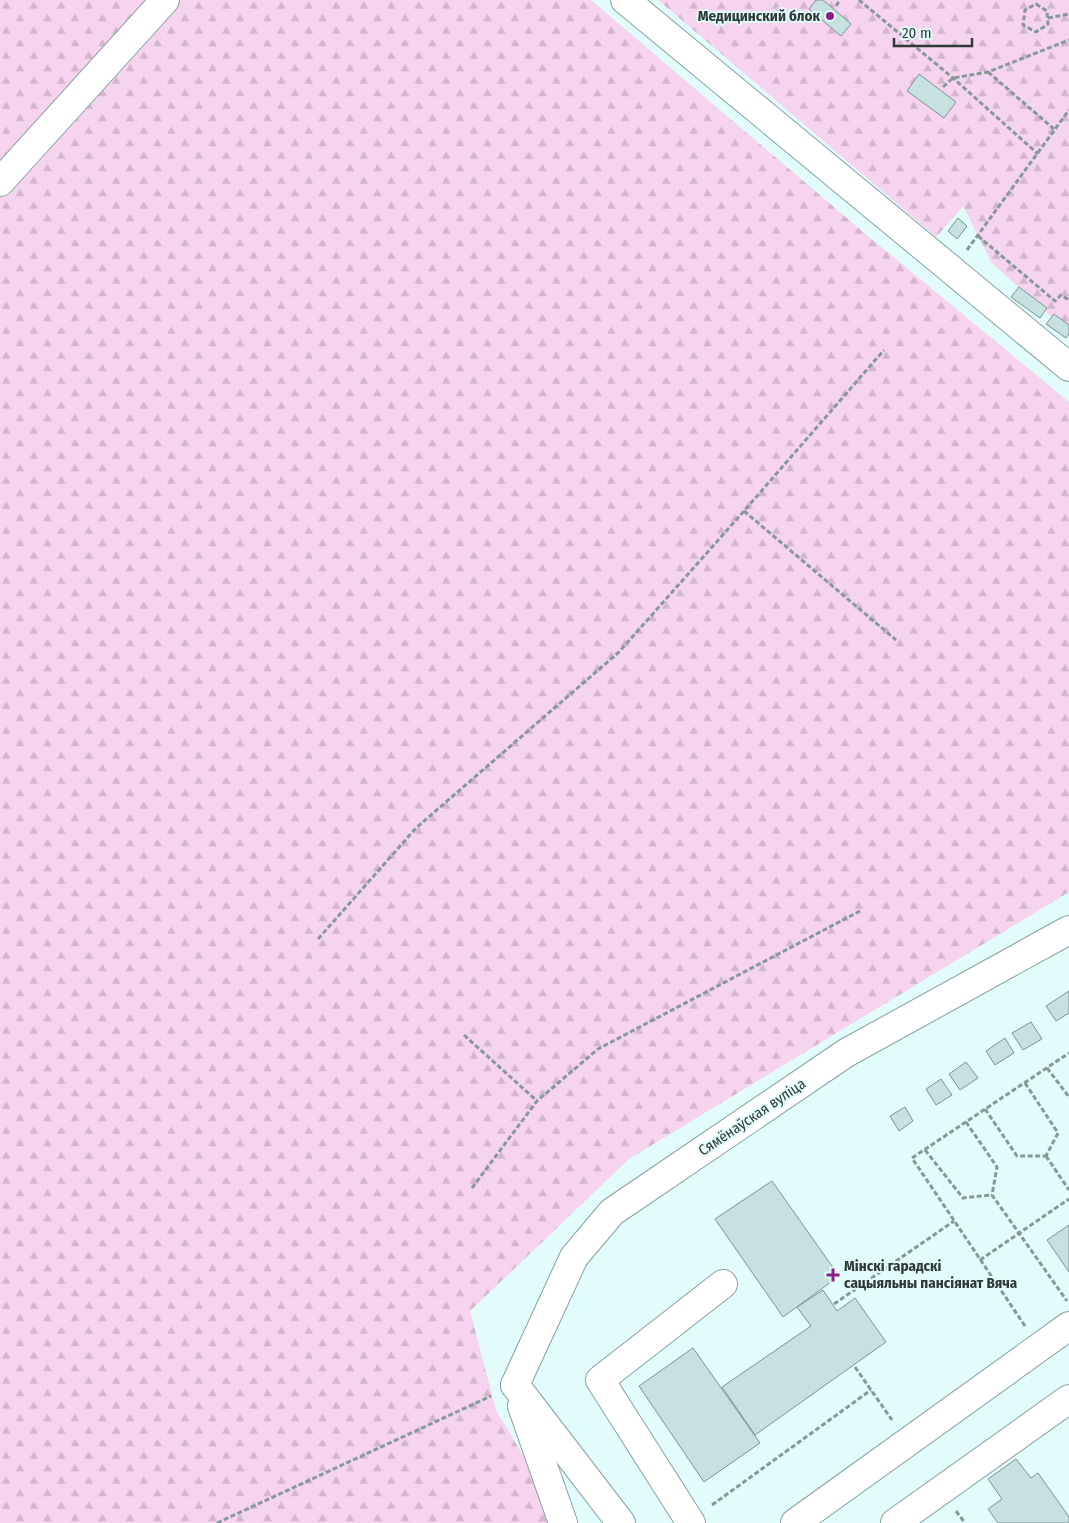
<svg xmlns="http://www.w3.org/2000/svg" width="1069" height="1523" font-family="'Fira Sans Condensed',sans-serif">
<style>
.forest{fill:url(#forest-firs)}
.building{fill:#c6e1df;stroke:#7a9392}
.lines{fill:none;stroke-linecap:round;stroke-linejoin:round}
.minor-casing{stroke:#88a1a0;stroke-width:30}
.path{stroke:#869998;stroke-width:3;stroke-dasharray:5 2.5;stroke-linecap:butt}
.minor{stroke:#fff;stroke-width:28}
.poi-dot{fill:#8d1f82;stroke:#e2fcfb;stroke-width:2}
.labels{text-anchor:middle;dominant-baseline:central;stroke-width:4;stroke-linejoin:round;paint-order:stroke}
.poi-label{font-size:15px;font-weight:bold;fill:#2e3938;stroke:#e2fcfb;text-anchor:end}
.street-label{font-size:15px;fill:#2e3938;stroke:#e2fcfb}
</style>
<defs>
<pattern id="forest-firs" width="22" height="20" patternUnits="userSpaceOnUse" patternTransform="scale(1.25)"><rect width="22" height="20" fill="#f6d3ef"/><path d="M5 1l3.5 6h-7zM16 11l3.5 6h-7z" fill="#d3b6ce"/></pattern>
</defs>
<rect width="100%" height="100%" fill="#e2fcfb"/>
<g class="forest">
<polygon points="0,0 591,0 862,231 1069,402 1069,892 629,1159 470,1311 496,1410 563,1523 0,1523"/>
<polygon points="658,0 1069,0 1069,333 992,263 963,206 936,237"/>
</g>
<g class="building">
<polygon points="816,0 823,0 851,24 841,36 809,9"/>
<polygon points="919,74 956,102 944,118 907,91"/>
<polygon points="958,218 967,226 957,239 948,231"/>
<polygon points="1019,287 1047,308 1040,318 1011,297"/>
<polygon points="1054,314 1069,325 1069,334 1066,338 1046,324"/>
<polygon points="1069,991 1069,1013 1056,1021 1046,1006"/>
<polygon points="1031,1022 1042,1039 1023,1050 1012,1033"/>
<polygon points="1005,1038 1014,1053 995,1065 986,1051"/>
<polygon points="966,1062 978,1078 960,1090 949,1074"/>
<polygon points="941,1079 952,1095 936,1105 926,1089"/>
<polygon points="905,1107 913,1121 899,1131 890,1116"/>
<polygon points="772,1181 839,1276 783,1317 715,1219"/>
<polygon points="1069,1225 1069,1272 1047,1240"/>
<polygon points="823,1290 837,1311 855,1298 886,1342 755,1435 722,1387 811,1326 797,1307"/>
<polygon points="693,1348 760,1443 704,1482 639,1386"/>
<polygon points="1016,1459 1031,1478 1038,1473 1069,1517 1069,1523 998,1523 988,1509 1002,1499 988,1479"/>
</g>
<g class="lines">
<defs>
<g id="minor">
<polyline points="625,0 1069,367"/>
<polyline points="0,182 165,0"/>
<polyline points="515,1385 574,1257 612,1212 846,1053 1069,930"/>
<polyline points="515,1385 621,1523"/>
<polyline points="522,1406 563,1523"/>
<polyline points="691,1523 600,1380 723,1284"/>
<polyline points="795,1523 1069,1326"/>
<polyline points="895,1523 1069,1399"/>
</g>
</defs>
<use href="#minor" class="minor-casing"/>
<g class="path">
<polyline points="859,0 953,78 1038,154"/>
<polygon points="1036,4 1047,11 1048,24 1036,32 1023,25 1025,10"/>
<polyline points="836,6 840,0"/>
<polyline points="1048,18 1069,14"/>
<polyline points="988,72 1054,129"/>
<polyline points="943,87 953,78 988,72 1069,40"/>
<polyline points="978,236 1055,301 1061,295 1069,300"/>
<polyline points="967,250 1069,110"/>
<polyline points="744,511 896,640"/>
<polyline points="318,939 416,828 619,652 744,511 884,350"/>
<polyline points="464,1035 537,1101"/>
<polyline points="1047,1068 1069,1097"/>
<polyline points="1025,1083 1058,1133 1046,1156"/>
<polyline points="985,1109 1017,1156 1046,1156"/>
<polyline points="966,1122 997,1167 992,1195 1067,1301"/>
<polyline points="925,1150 963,1198 992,1195"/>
<polyline points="1046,1156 1069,1190"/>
<polyline points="472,1188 537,1101 598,1049 860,911"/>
<polyline points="980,1260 1069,1199"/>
<polyline points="834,1304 954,1221"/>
<polyline points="1025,1326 912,1158 1069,1053"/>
<polyline points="855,1367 892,1420"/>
<polyline points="712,1505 871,1390"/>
<polyline points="956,1511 965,1523"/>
<polyline points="217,1523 491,1396"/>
</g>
<use href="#minor" class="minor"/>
</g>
<g class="poi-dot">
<circle cx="830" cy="16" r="5"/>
<path d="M830.5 1267.5h5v5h5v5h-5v5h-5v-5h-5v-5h5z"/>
</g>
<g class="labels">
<g class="poi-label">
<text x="820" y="16">Медицинский блок</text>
<text x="844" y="1266" text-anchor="start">Мінскі гарадскі<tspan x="844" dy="17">сацыяльны пансіянат Вяча</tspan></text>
</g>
<g class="street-label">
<text transform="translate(752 1117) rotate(-34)">Сямёнаўская вуліца</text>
</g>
</g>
<path d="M894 38v8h78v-8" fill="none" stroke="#2e3938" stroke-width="2.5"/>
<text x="902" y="38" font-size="15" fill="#2e3938" stroke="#e2fcfb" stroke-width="4" paint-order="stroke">20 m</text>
</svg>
